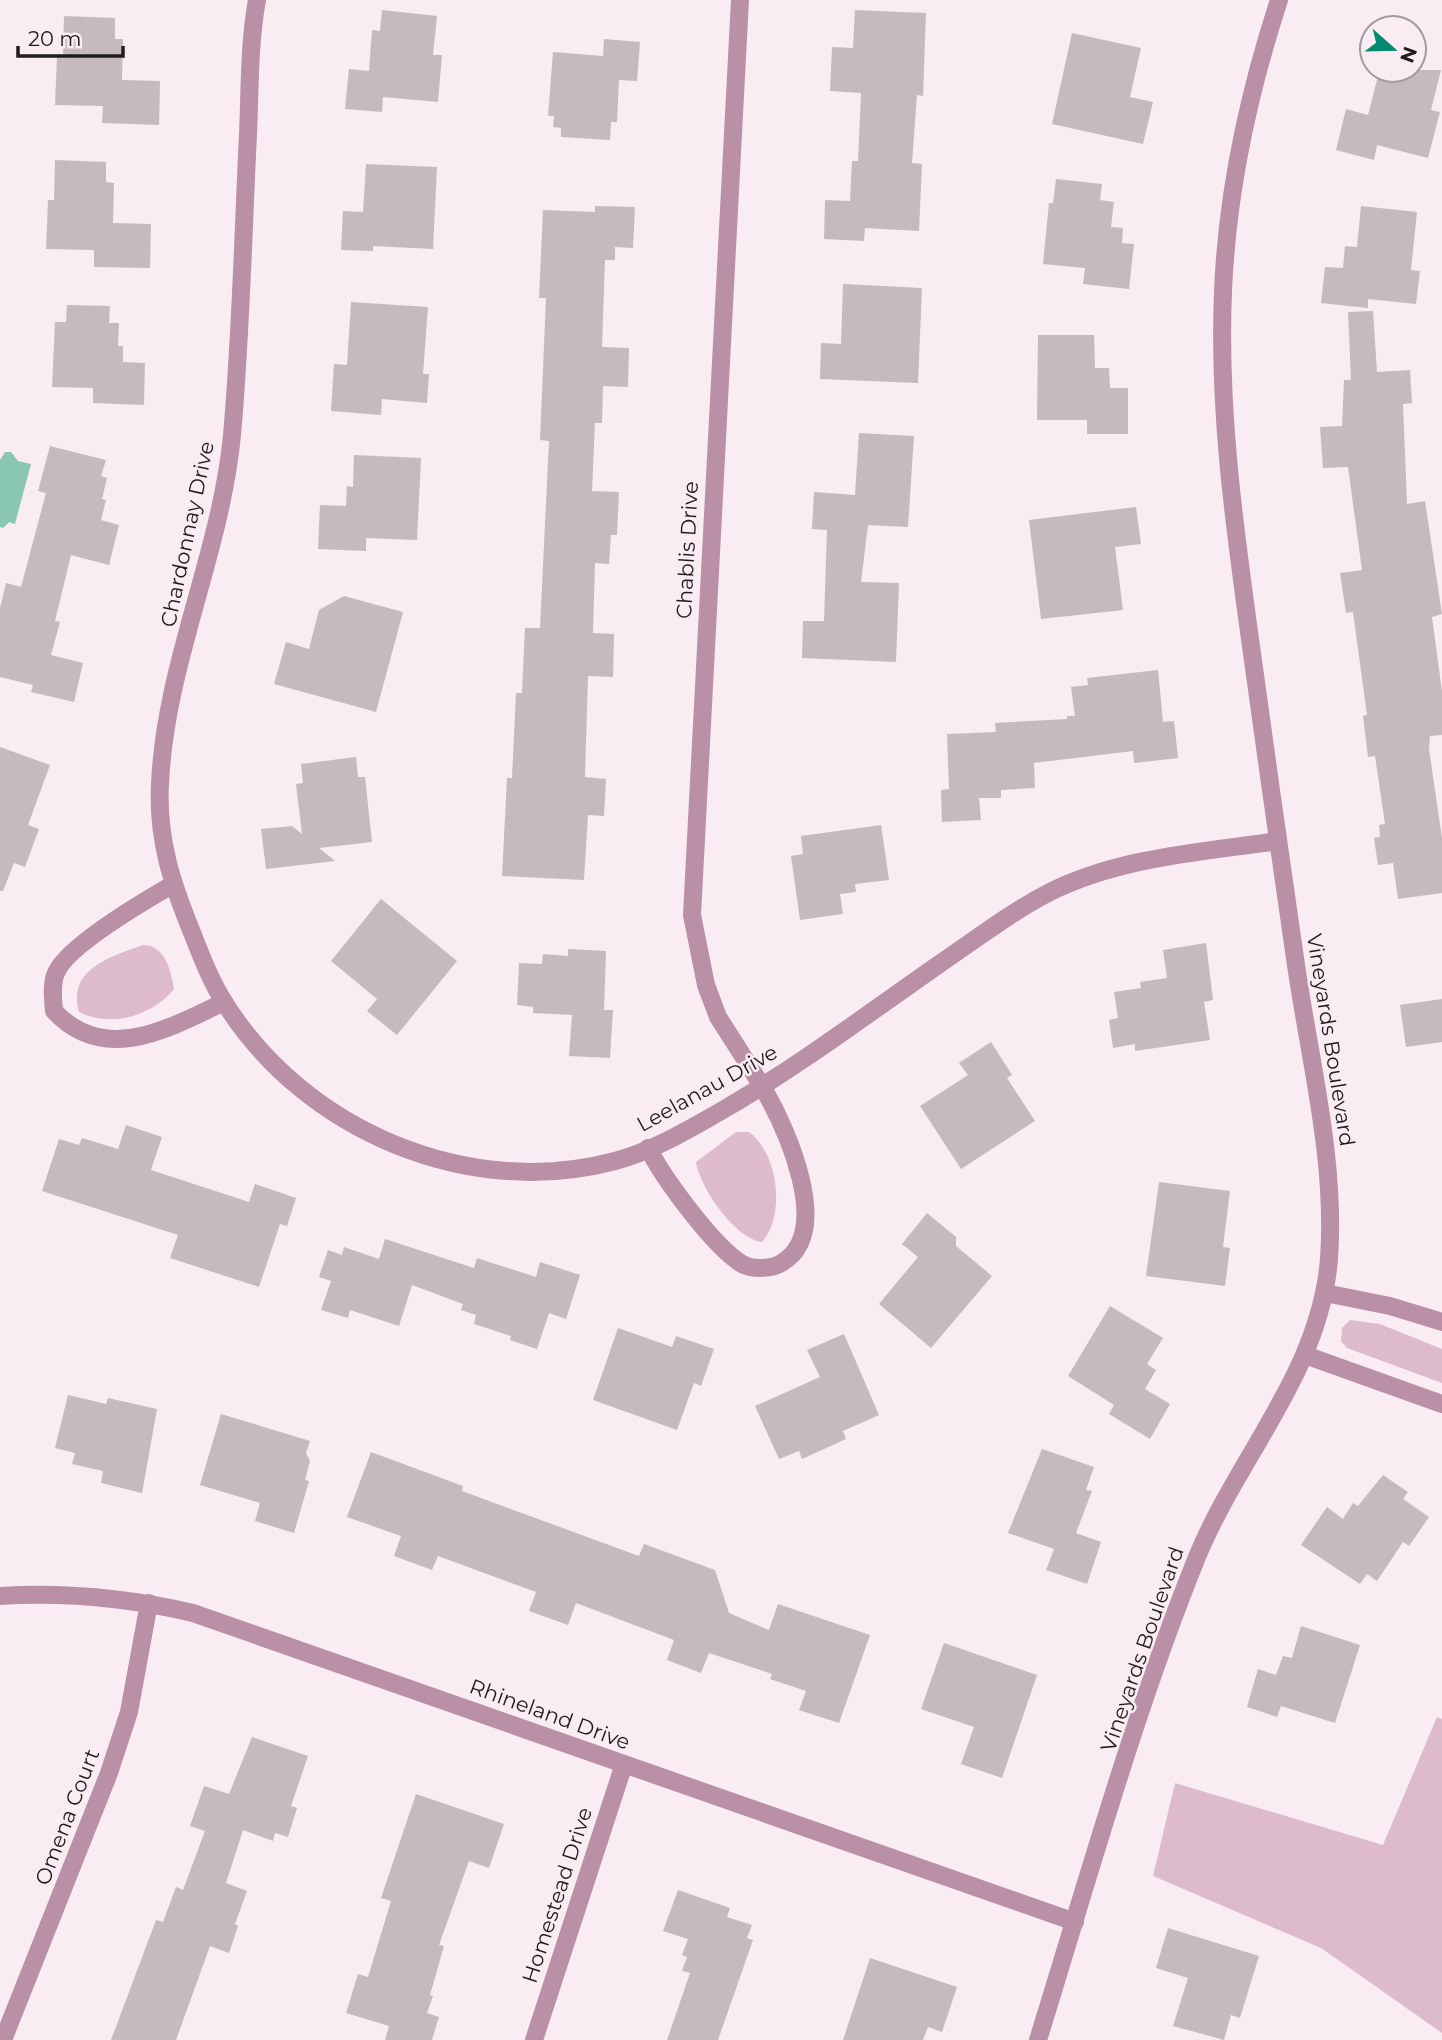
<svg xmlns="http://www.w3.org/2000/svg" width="1442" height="2040" font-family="Montserrat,sans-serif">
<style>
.green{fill:#ddbbcd}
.water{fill:#89c7b4}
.building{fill:#c6b9c0}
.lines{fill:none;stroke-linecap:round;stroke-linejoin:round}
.lane{stroke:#b990a6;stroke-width:18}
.street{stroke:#b990a6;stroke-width:18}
.labels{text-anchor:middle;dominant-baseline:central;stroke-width:5;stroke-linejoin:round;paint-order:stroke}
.street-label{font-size:21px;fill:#201c1e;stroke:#f9ecf2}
</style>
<rect width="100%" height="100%" fill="#f9ecf2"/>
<g class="green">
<path d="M143,945c22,0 28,25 31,44 -22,27 -63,39 -95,23 -12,-43 31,-55 64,-67z"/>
<path d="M736,1132h13c29,21 37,83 13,110 -27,-3 -62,-54 -66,-80z"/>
<polygon points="1350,1320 1380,1324 1442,1349 1442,1383 1347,1348 1341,1341 1342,1328"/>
<polygon points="1437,1717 1442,1719 1442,2033 1321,1948 1153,1876 1175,1783 1383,1845"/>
</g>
<polygon class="water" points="5,452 11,452 18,461 31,464 15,524 9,522 3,528 0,527 0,460"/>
<g class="building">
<polygon points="382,10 437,16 433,55 442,55 438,102 383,97 382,112 345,109 349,69 369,71 372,30 380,31"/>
<polygon points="855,10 926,13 923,96 917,95 912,163 922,164 919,231 865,228 864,241 824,239 825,200 850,201 852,161 858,161 861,93 830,91 832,47 853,48"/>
<polygon points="64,16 115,18 115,39 123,39 122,80 160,81 159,125 102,123 103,106 55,105 57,57 63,57"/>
<polygon points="1072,33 1141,48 1130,97 1153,102 1143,144 1052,124"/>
<polygon points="604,39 640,42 637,81 619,80 617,122 611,122 610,140 561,137 561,128 553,127 554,116 548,116 553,52 603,56"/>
<polygon points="1384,70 1441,70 1431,110 1440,112 1428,158 1377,145 1374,160 1336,150 1346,109 1368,115 1378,76 1382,77"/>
<polygon points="55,160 106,162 106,182 114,183 113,223 151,224 150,268 94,267 94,250 46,249 48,200 54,200"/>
<polygon points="366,164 437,167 433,249 373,246 373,251 341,250 343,211 363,212"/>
<polygon points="1056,179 1102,184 1100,200 1114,202 1111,227 1123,228 1122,243 1134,244 1129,289 1083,284 1085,268 1043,264 1049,203 1053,203"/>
<polygon points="595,206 635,207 633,248 615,247 615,260 605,260 602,347 629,348 628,387 603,386 602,423 595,423 592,491 619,492 617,535 611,535 609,564 595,563 593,633 614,634 613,677 588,676 585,777 606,779 604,816 588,815 584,880 502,876 507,778 512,778 516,693 522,693 525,628 540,628 549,441 540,440 546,298 539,298 543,210 595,212"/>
<polygon points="1361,206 1417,212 1411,270 1420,271 1416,304 1368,299 1368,308 1321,303 1325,267 1343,268 1345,246 1357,247"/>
<polygon points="843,284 922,288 918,383 820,379 821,343 841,344"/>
<polygon points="351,302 428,307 423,374 429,374 427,403 382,399 381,415 331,411 334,364 347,365"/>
<polygon points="67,305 110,306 109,323 119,323 118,346 123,346 123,362 145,363 144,405 93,403 93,388 52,387 55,322 66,322"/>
<polygon points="1373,311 1377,372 1410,370 1412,403 1403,404 1407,504 1425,501 1442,614 1432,617 1442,691 1442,735 1430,736 1429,749 1442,838 1442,893 1398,899 1393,863 1378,865 1374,838 1380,837 1379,825 1385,824 1375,756 1368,757 1363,716 1367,715 1353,612 1346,613 1340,573 1362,570 1348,467 1323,468 1320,427 1342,426 1344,380 1351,380 1348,312"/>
<polygon points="1038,335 1094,335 1095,368 1109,368 1110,388 1128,388 1128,434 1087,434 1087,420 1037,420"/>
<polygon points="859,433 914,436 908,527 868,525 861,582 899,583 896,662 802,658 803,621 824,621 827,530 812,529 814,492 855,495"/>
<polygon points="50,446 106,460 101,476 107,478 102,499 106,500 101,520 119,525 109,565 71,555 55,621 60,622 51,655 83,663 74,702 31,692 33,685 0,677 0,608 6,583 21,587 46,493 38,491"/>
<polygon points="354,455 421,458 417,540 366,538 366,551 318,549 320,505 346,506 347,486 353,487"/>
<polygon points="1136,507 1141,544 1115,547 1123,610 1041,619 1029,520"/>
<polygon points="344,596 403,612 376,712 274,684 286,642 309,649 319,610"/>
<polygon points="1158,670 1163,722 1174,721 1178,758 1134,763 1133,751 1034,763 1035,788 1001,790 1001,798 979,798 981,820 942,822 941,790 949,789 947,734 996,732 995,723 1067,719 1067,716 1075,716 1071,687 1088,685 1087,678"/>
<polygon points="0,747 50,765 28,825 39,829 25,867 14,863 3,891 0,891"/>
<polygon points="356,757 358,777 365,777 372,842 319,848 335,861 266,869 261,829 292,826 302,834 296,784 303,783 301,764"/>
<polygon points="881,825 889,880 855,884 856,892 840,894 843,914 800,920 791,856 803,854 801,836"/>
<polygon points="381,899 457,961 397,1035 367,1011 377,999 331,961"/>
<polygon points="1206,943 1213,1000 1204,1002 1210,1040 1135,1051 1135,1044 1113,1048 1109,1020 1118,1018 1114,992 1141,988 1140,982 1167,978 1163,950"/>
<polygon points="568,949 606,951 604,1010 613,1010 610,1058 569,1056 572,1015 533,1013 533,1007 517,1005 519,963 542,964 543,954 568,956"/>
<polygon points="1442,999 1442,1042 1406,1047 1400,1005"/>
<polygon points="991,1042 1012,1075 1007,1078 1035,1121 961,1169 920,1106 968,1075 959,1063"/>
<polygon points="126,1125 162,1137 151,1170 249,1202 255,1184 296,1198 287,1226 280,1224 259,1287 170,1258 178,1235 42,1191 59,1139 79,1145 82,1138 118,1149"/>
<polygon points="1159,1182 1230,1191 1223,1247 1230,1248 1225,1286 1146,1276"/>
<polygon points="927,1213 956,1237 956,1246 992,1276 931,1348 879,1304 918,1257 902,1244"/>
<polygon points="385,1239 474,1268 477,1258 536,1277 540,1262 580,1275 566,1319 549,1313 537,1349 510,1340 511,1336 474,1324 476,1315 461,1310 463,1304 412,1285 399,1326 350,1310 348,1318 321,1310 331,1281 319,1277 328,1250 342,1255 344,1247 379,1259"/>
<polygon points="1110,1306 1163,1338 1147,1364 1156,1370 1145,1389 1170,1404 1150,1439 1109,1414 1114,1405 1068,1376"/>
<polygon points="618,1328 672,1347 676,1336 714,1349 701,1386 694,1383 677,1430 593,1400"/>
<polygon points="844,1334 879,1415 843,1431 846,1439 802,1459 799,1451 779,1459 755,1406 820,1377 807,1350"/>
<polygon points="68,1395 106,1404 108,1398 157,1409 142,1493 101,1483 103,1471 72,1464 75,1453 55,1448"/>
<polygon points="221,1414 310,1441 306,1453 310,1461 305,1480 309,1481 294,1533 255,1521 260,1503 200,1485"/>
<polygon points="1042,1449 1094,1467 1086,1490 1092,1491 1076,1533 1101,1542 1087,1584 1046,1570 1054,1549 1008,1533"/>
<polygon points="371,1452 463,1486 462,1491 639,1556 644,1544 715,1570 729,1613 769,1630 778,1604 870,1635 839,1723 799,1710 806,1691 770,1679 772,1674 709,1653 701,1673 667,1660 674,1640 576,1603 568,1625 529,1611 536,1592 438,1556 432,1570 394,1556 401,1536 347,1517"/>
<polygon points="1383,1475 1408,1492 1403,1499 1429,1517 1409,1546 1403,1542 1377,1581 1367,1574 1360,1584 1301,1545 1327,1507 1343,1519 1353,1503 1358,1506"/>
<polygon points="1301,1626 1360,1645 1335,1723 1281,1706 1277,1717 1247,1707 1258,1669 1276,1675 1283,1656 1292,1658"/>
<polygon points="944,1643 1037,1675 1002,1778 961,1764 974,1727 921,1709"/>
<polygon points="252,1737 308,1756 291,1806 297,1808 288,1837 275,1833 273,1841 243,1830 226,1883 247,1891 235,1924 238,1926 229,1953 210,1946 176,2040 111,2040 156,1920 163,1922 176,1887 183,1890 205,1831 190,1826 204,1786 229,1794"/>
<polygon points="416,1794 504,1824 489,1868 469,1861 439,1945 444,1946 430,1995 433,1996 427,2013 439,2017 432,2040 385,2040 389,2026 346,2013 358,1974 368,1977 391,1901 381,1898"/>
<polygon points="678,1890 730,1908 727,1917 752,1925 747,1938 753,1940 718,2040 667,2040 690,1973 682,1971 687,1957 682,1955 688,1939 663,1931"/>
<polygon points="1168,1928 1259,1956 1240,2018 1231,2015 1224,2040 1173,2026 1188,1978 1156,1968"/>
<polygon points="870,1958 957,1987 942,2032 928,2027 923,2040 843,2040"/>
</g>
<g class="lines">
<g class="lane">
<path d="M172,885c-26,15 -105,61 -116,88 -5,11 -3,26 -2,38 50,54 114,18 170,-9"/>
<path d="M648,1148c16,31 65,98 94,116 11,6 31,5 41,-2 51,-32 2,-136 -21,-176"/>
</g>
<g class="street">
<path d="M257,0c-8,43 -7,90 -9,134 -5,100 -7,201 -16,301 -11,118 -67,230 -72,349 -3,55 12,100 33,151 9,23 19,49 33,70 80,126 243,195 389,156 35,-9 69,-29 101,-47 77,-44 149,-98 222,-149 37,-25 73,-53 112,-73 70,-35 153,-40 228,-51"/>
<polyline points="740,0 692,915 706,985 718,1017 762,1086"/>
<polyline points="1325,1293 1390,1306 1442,1322"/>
<polyline points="1305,1355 1442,1404"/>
<path d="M0,1596c66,-4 128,2 193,17l882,309"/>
<polyline points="3,2040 109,1773 129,1712 149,1603"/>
<polyline points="534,2040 624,1764"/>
<path d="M1038,2040c50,-161 96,-327 159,-483 42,-102 123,-185 132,-298 7,-99 -19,-197 -33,-294 -16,-109 -31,-217 -46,-326 -16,-116 -32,-231 -27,-348 4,-97 26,-199 56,-291"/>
</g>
</g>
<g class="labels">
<g class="street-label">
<text transform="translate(187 534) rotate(-78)">Chardonnay Drive</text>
<text transform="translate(687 550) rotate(-87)">Chablis Drive</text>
<text transform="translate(1331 1040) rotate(81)">Vineyards Boulevard</text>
<text transform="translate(707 1088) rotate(-29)">Leelanau Drive</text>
<text transform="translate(1142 1649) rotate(-71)">Vineyards Boulevard</text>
<text transform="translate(550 1714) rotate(20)">Rhineland Drive</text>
<text transform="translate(67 1817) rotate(-69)">Omena Court</text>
<text transform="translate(557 1895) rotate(-72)">Homestead Drive</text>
</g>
</g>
<g transform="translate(1393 49) rotate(110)"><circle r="33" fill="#f9ecf2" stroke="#a2999d" stroke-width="2"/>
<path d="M0-5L12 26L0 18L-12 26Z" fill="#048a70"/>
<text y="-10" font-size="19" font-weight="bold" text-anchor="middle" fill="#201c1e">N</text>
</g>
<path d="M18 46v10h105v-10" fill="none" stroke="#201c1e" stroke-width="3.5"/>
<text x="28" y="46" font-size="21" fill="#201c1e" stroke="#f9ecf2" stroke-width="5" paint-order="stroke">20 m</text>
</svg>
